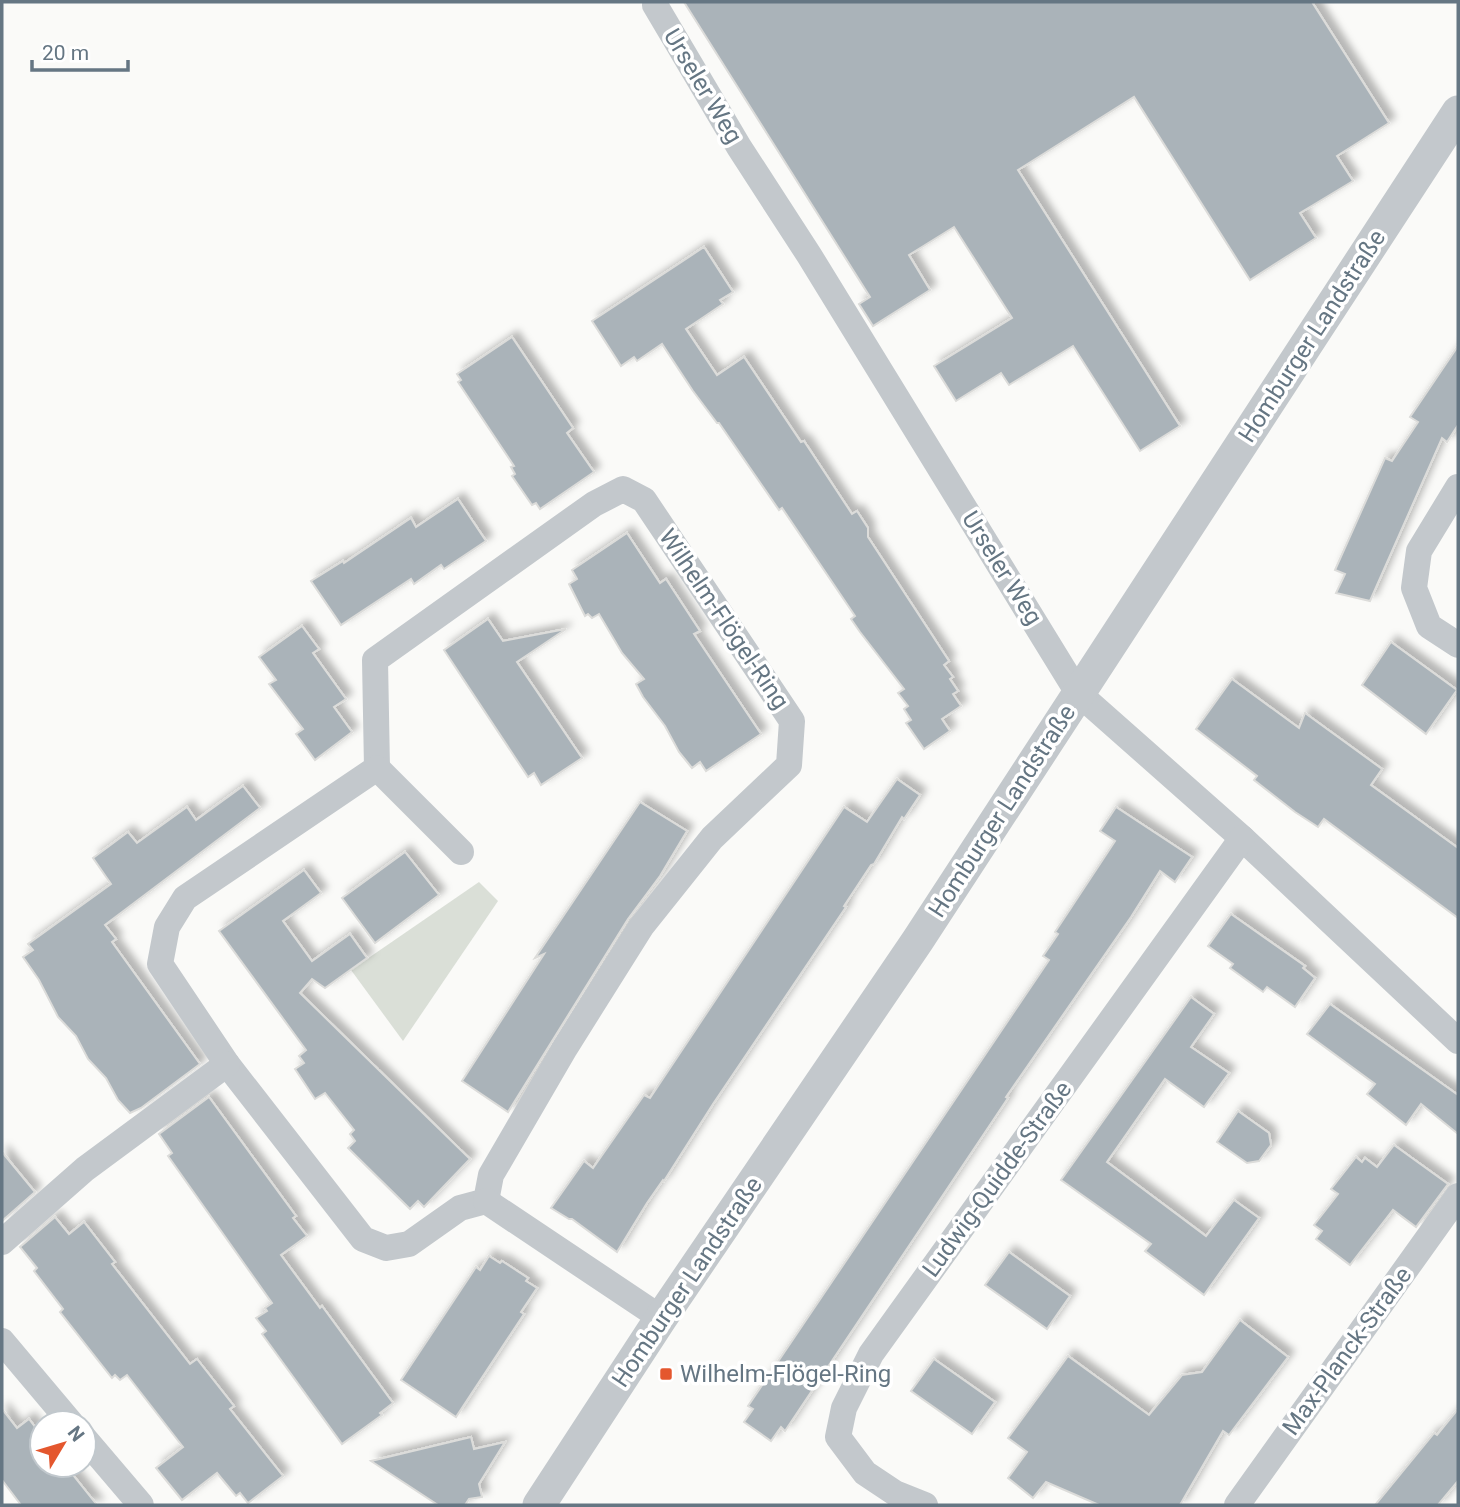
<svg xmlns="http://www.w3.org/2000/svg" width="1460" height="1507" font-family="Roboto,sans-serif">
<style>
.green{fill:#dadfd7}
.building{fill:#aab3b9;stroke:#dcdcda;stroke-width:2;filter:url(#shadow)}
.lines{fill:none;stroke-linecap:round;stroke-linejoin:round}
.minor{stroke:#c3c8cc;stroke-width:26}
.tertiary{stroke:#c3c8cc;stroke-width:33}
.poi-dot{fill:#e4572e;stroke:#fff;stroke-width:2.5}
.labels{text-anchor:middle;dominant-baseline:central;stroke-width:7;stroke-linejoin:round;paint-order:stroke}
.street-label{font-size:24px;fill:#657683;stroke:#fff}
.poi-label{font-size:24px;fill:#657683;stroke:#fff;text-anchor:start}
</style>
<defs>
<filter id="shadow"><feDropShadow dx="6" dy="-6" stdDeviation="3.5" flood-color="#0004"/></filter>
</defs>
<rect width="100%" height="100%" fill="#fafaf8"/>
<polygon class="green" points="479,882 498,901 403,1041 351,970"/>
<g class="building">
<polygon points="684,2 1312,2 1389,123 1337,156 1353,181 1300,213 1316,238 1250,280 1134,97 1018,170 1180,426 1140,451 1073,346 1009,385 1001,373 956,401 934,366 1012,318 954,227 909,255 930,290 873,326 859,304 870,297"/>
<polygon points="704,247 733,292 720,300 723,304 686,329 717,375 744,357 801,442 804,441 852,514 857,511 868,528 868,537 949,661 944,665 953,677 950,679 958,691 953,694 961,706 942,719 950,731 924,749 906,723 911,720 904,709 908,706 898,693 904,689 860,632 851,619 855,616 782,508 779,510 719,423 717,423 693,391 662,344 637,361 634,357 621,366 592,321"/>
<polygon points="512,337 573,428 567,433 594,472 540,509 536,503 532,505 512,476 515,474 511,467 514,466 458,382 461,380 457,374"/>
<polygon points="1458,346 1458,425 1447,442 1442,438 1370,601 1336,593 1345,574 1335,570 1385,458 1392,461 1418,422 1410,417"/>
<polygon points="458,499 486,541 444,569 441,565 414,584 411,579 341,625 311,581 343,561 344,563 411,518 416,527"/>
<polygon points="627,533 660,583 666,579 700,631 694,634 761,734 706,771 700,762 692,768 679,752 665,726 643,697 636,684 644,679 622,653 599,614 592,618 588,614 585,616 569,584 577,579 572,570"/>
<polygon points="488,619 503,641 566,629 517,662 582,758 541,785 534,773 528,777 444,650"/>
<polygon points="302,626 319,649 313,653 346,699 334,707 352,732 315,760 296,734 303,729 269,684 276,680 259,657"/>
<polygon points="1391,642 1457,690 1426,734 1362,685"/>
<polygon points="1232,679 1299,728 1305,713 1382,769 1371,785 1458,848 1458,918 1324,819 1318,827 1295,812 1254,780 1257,776 1196,729"/>
<polygon points="897,779 920,795 904,819 902,817 874,864 871,865 844,906 846,907 713,1104 664,1181 663,1180 647,1203 617,1252 572,1219 569,1219 551,1208 584,1161 593,1168 644,1095 650,1098 844,807 867,822"/>
<polygon points="243,786 260,808 105,925 116,939 112,942 200,1064 141,1108 130,1113 118,1100 106,1078 88,1059 76,1036 58,1017 39,980 23,957 33,950 28,944 111,884 93,858 128,832 137,843 187,807 196,820"/>
<polygon points="640,802 687,831 660,876 628,919 508,1112 462,1081 544,954 535,958"/>
<polygon points="1116,807 1192,857 1175,882 1160,871 1131,917 1006,1097 1008,1098 785,1431 781,1427 771,1441 744,1422 753,1409 748,1406 1049,960 1043,956 1058,934 1055,932 1115,841 1100,831"/>
<polygon points="405,852 439,895 375,943 342,898"/>
<polygon points="304,870 321,893 283,921 312,961 350,934 367,958 325,988 312,979 300,993 470,1159 424,1207 418,1201 410,1209 348,1148 355,1141 350,1134 354,1130 325,1093 315,1099 295,1069 304,1063 299,1056 306,1050 219,931"/>
<polygon points="1231,914 1305,966 1303,968 1315,978 1295,1007 1267,987 1263,992 1230,968 1233,964 1208,946"/>
<polygon points="1191,997 1214,1014 1191,1047 1229,1073 1204,1107 1165,1079 1107,1162 1206,1236 1234,1200 1259,1218 1204,1295 1145,1251 1151,1244 1061,1180"/>
<polygon points="1330,1004 1458,1095 1458,1134 1421,1104 1406,1125 1367,1094 1375,1084 1307,1034"/>
<polygon points="209,1097 296,1216 293,1218 307,1236 281,1255 320,1308 322,1306 393,1403 380,1413 382,1415 342,1444 262,1334 266,1331 256,1318 267,1311 265,1308 272,1303 168,1156 172,1153 159,1134"/>
<polygon points="1238,1111 1269,1133 1271,1145 1259,1161 1247,1163 1217,1142"/>
<polygon points="1394,1145 1448,1184 1416,1227 1393,1210 1350,1265 1316,1239 1322,1231 1314,1225 1338,1194 1331,1189 1356,1157 1362,1162 1365,1158 1377,1167"/>
<polygon points="2,1152 35,1192 2,1221"/>
<polygon points="55,1217 69,1234 84,1222 115,1262 112,1264 190,1364 197,1359 234,1406 230,1409 283,1476 248,1503 240,1493 236,1496 217,1473 182,1500 156,1468 183,1447 127,1375 120,1380 115,1375 112,1378 60,1312 63,1309 34,1271 37,1268 20,1247"/>
<polygon points="1009,1252 1070,1296 1047,1329 985,1285"/>
<polygon points="489,1256 500,1263 502,1261 528,1278 526,1281 537,1288 521,1312 524,1314 456,1417 401,1380 476,1267 480,1270"/>
<polygon points="1240,1320 1288,1357 1229,1435 1223,1431 1180,1505 1099,1505 1046,1482 1033,1498 1008,1478 1027,1452 1008,1438 1068,1356 1149,1415 1182,1375 1202,1372"/>
<polygon points="934,1359 995,1402 972,1434 911,1391"/>
<polygon points="2,1409 17,1428 29,1419 42,1436 42,1465 65,1465 97,1505 21,1505 2,1480"/>
<polygon points="1458,1409 1458,1481 1438,1505 1375,1505 1434,1433 1437,1435"/>
<polygon points="471,1437 474,1449 505,1442 479,1484 482,1497 469,1499 465,1505 438,1505 371,1461"/>
</g>
<g class="lines">
<g class="minor">
<polyline points="655,5 739,147 809,255 1078,693 1242,838 1458,1041"/>
<polyline points="1458,487 1419,551 1414,588 1429,626 1458,645"/>
<polygon points="623,489 644,500 792,721 789,765 712,838 641,927 565,1048 491,1175 486,1201 460,1208 409,1244 386,1248 363,1239 227,1064 160,964 167,927 185,898 377,768 375,660 594,504"/>
<polyline points="377,768 461,852"/>
<polyline points="486,1201 661,1318"/>
<polyline points="2,1242 85,1169 227,1064"/>
<polyline points="2,1341 71,1423"/>
<polyline points="84,1438 141,1505"/>
<polyline points="925,1505 895,1493 865,1473 838,1437 844,1408 871,1354 1242,838"/>
<polyline points="1237,1505 1458,1196"/>
</g>
<polyline class="tertiary" points="539,1505 661,1318 918,940 1458,112"/>
</g>
<rect class="poi-dot" x="659" y="1367" width="14" height="14" rx="3.5"/>
<g class="labels">
<g class="street-label">
<text transform="translate(703 86) rotate(59)">Urseler Weg</text>
<text transform="translate(1312 336) rotate(-57)">Homburger Landstraße</text>
<text transform="translate(1002 568) rotate(58)">Urseler Weg</text>
<text transform="translate(724 619) rotate(56)">Wilhelm-Flögel-Ring</text>
<text transform="translate(1002 811) rotate(-57)">Homburger Landstraße</text>
<text transform="translate(997 1179) rotate(-54)">Ludwig-Quidde-Straße</text>
<text transform="translate(687 1282) rotate(-56)">Homburger Landstraße</text>
<text transform="translate(1347 1351) rotate(-54)">Max-Planck-Straße</text>
</g>
<g class="poi-label">
<text x="680" y="1374">Wilhelm-Flögel-Ring</text>
</g>
</g>
<rect width="1460" height="1507" fill="none" stroke="#657683" stroke-width="7"/>
<g transform="translate(63 1444) rotate(52)"><circle r="33" fill="#ffffff" stroke="#c1c8cd" stroke-width="2"/>
<path d="M0-5L12 26L0 18L-12 26Z" fill="#e4572e"/>
<text y="-10" font-size="19" font-weight="bold" text-anchor="middle" fill="#657683">N</text>
</g>
<path d="M32 60v10h96v-10" fill="none" stroke="#657683" stroke-width="3.5"/>
<text x="42" y="60" font-size="21" fill="#657683" stroke="#ffffff" stroke-width="5" paint-order="stroke">20 m</text>
</svg>
